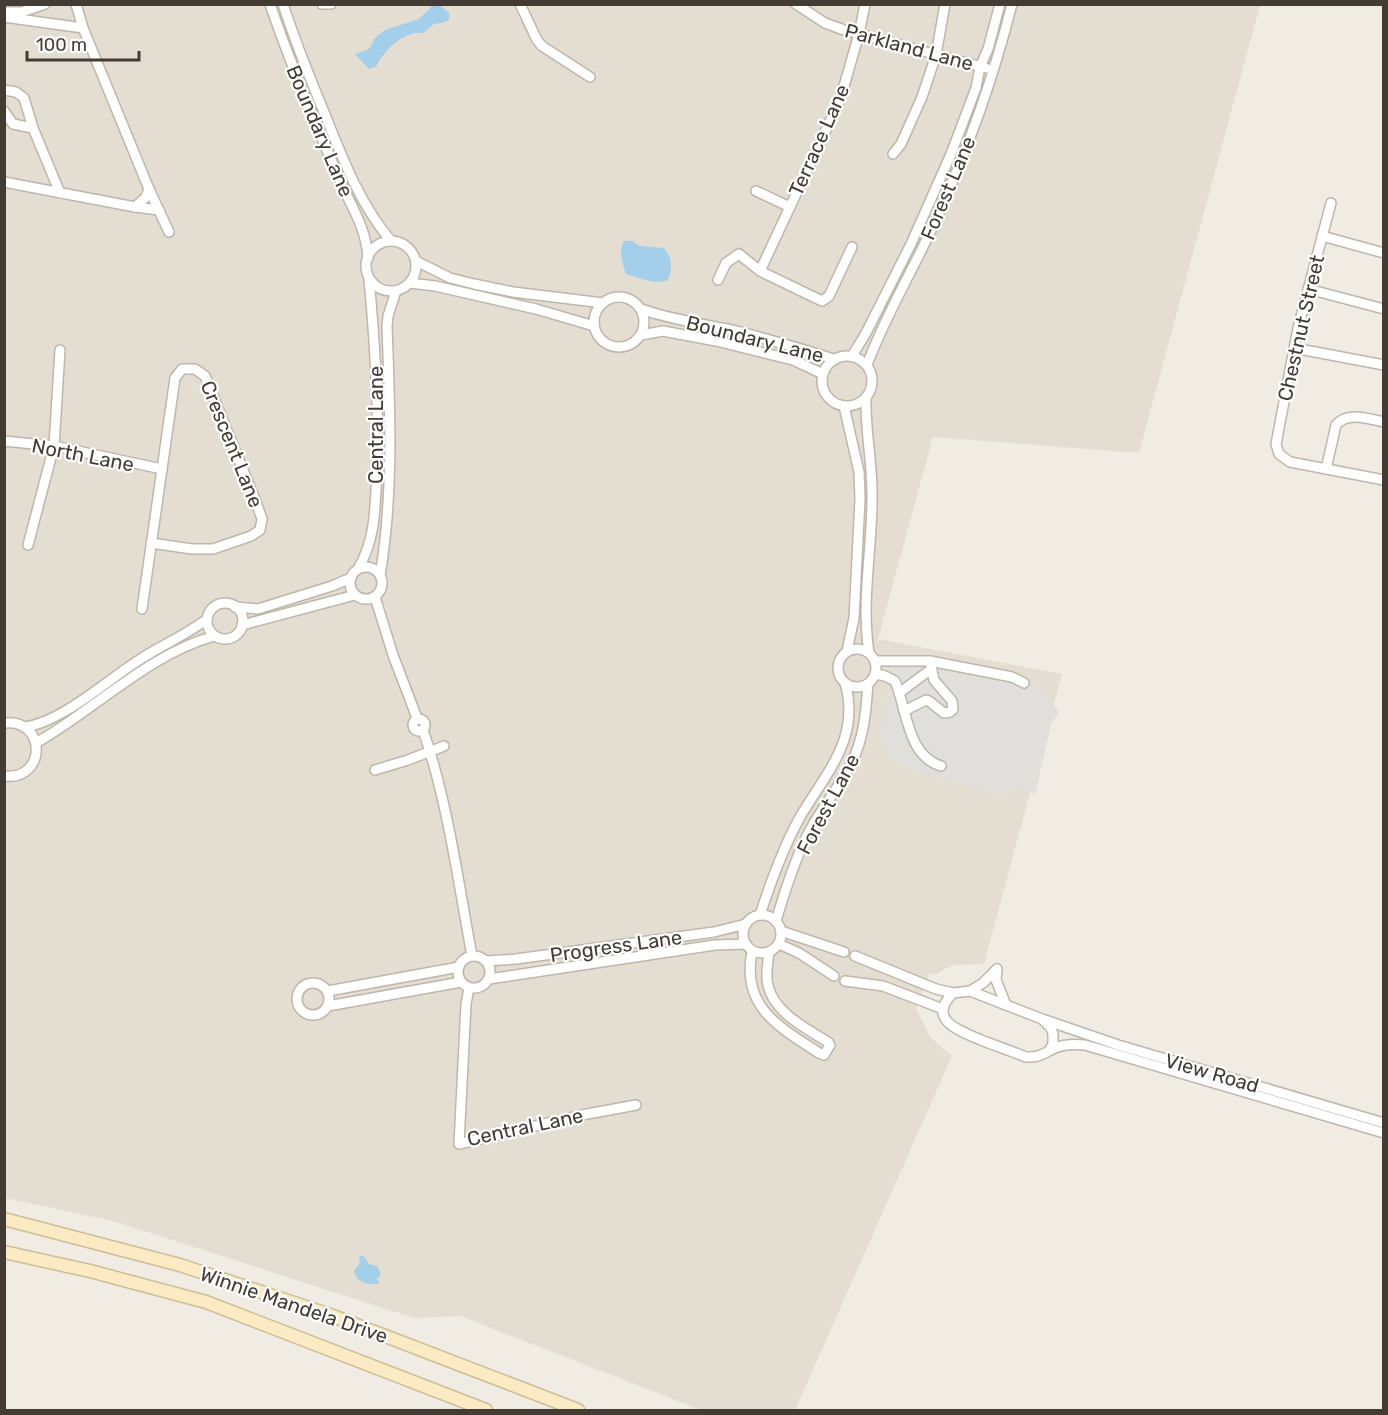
<svg xmlns="http://www.w3.org/2000/svg" width="1388" height="1415" font-family="Rubik,sans-serif">
<style>
.residential{fill:#e4ded2}
.parking{fill:#e1dfdc}
.water{fill:#a3cfea}
.lines{fill:none;stroke-linecap:round;stroke-linejoin:round}
.street-casing{stroke:#beb6aa;stroke-width:12}
.secondary-casing{stroke:#cebd96;stroke-width:15}
.street{stroke:#fff;stroke-width:9}
.secondary{stroke:#faebc4;stroke-width:12}
.labels{text-anchor:middle;dominant-baseline:central;stroke-width:4.5;stroke-linejoin:round;paint-order:stroke}
.street-label{font-size:20px;fill:#423c34;stroke:#fff}
</style>
<rect width="100%" height="100%" fill="#f0ece4"/>
<polygon class="residential" points="5,5 1260,5 1139,453 933,437 878,639 1062,674 984,964 954,965 937,973 929,974 916,1009 931,1038 952,1056 795,1410 701,1410 460,1316 414,1318 113,1221 5,1198"/>
<polygon class="parking" points="895,662 1012,674 1029,680 1043,691 1059,712 1051,724 1035,795 1021,786 1009,793 996,793 976,788 910,768 888,756 881,738 884,707 891,685"/>
<g class="water">
<path d="M433,5h6l10,8v7l-8,3 -7,1 -11,9c-19,-2 -39,17 -47,34l-7,2 -14,-15 14,-5 6,-11 10,-8 34,-11z"/>
<path d="M624,241h8l8,5 24,2c8,10 9,20 4,32 -12,5 -29,-2 -42,-6 -4,-12 -8,-22 -2,-33z"/>
<path d="M363,1255l6,9 8,2 3,6v5l-4,1 3,4 -1,2c-11,1 -21,-1 -24,-13l6,-8 -1,-6z"/>
</g>
<g class="lines">
<defs>
<g id="street">
<path d="M270,4c20,59 44,116 68,172 12,29 28,50 30,82"/>
<path d="M283,4c12,37 26,72 41,108 18,45 35,91 67,129"/>
<polyline points="322,4 331,4"/>
<polyline points="520,4 537,40 542,46 590,77"/>
<polyline points="796,4 825,23 844,30 986,68"/>
<polyline points="7,12 22,12 45,4"/>
<polyline points="4,17 83,28"/>
<polyline points="4,90 16,92 24,98 33,128 60,193"/>
<polyline points="4,111 13,124 33,128"/>
<polyline points="893,154 901,144 922,97 936,55 945,4"/>
<polyline points="4,182 135,207 146,197 149,189 83,28 76,4"/>
<polyline points="149,189 169,232"/>
<polyline points="756,191 790,207"/>
<polyline points="1331,203 1298,328 1276,444 1279,454 1290,462 1384,480"/>
<polyline points="135,207 159,210"/>
<polyline points="1322,236 1384,253"/>
<circle cx="391" cy="266" r="25"/>
<polyline points="416,261 450,278 474,284 513,292 603,303"/>
<polyline points="760,271 840,100 859,34 865,4"/>
<polyline points="718,280 726,263 739,254 760,271 822,301 829,296 852,247"/>
<polyline points="410,283 435,286 536,309 594,326"/>
<polyline points="1308,289 1384,309"/>
<circle cx="619" cy="322" r="25"/>
<path d="M641,309c28,10 57,14 86,20 36,8 71,19 107,30"/>
<polyline points="641,335 663,331 716,341 793,360 823,374"/>
<polyline points="1294,348 1384,365"/>
<circle cx="847" cy="381" r="25"/>
<polyline points="852,356 866,333 911,244 951,154 976,88 980,67 988,49 1000,4"/>
<path d="M867,365c18,-49 45,-93 67,-141 32,-70 59,-144 78,-220"/>
<path d="M866,398c-1,34 7,67 6,102 0,50 -11,102 -3,153"/>
<polyline points="844,406 859,472 860,499 854,618 847,651"/>
<polyline points="4,441 54,446 162,469"/>
<path d="M1326,469l10,-44c12,-14 32,-6 48,-3"/>
<polyline points="28,545 54,446 60,350"/>
<circle cx="366" cy="583" r="16"/>
<path d="M358,569c18,-30 17,-63 19,-98 2,-64 -2,-128 -8,-192"/>
<path d="M380,575c14,-82 10,-166 7,-249l1,-10 8,-25"/>
<polyline points="375,597 393,655 417,718"/>
<circle cx="225" cy="621" r="18"/>
<polyline points="235,607 258,609 332,586 351,578"/>
<polyline points="142,609 175,378 182,369 195,369 205,376 256,502 262,519 260,530 251,536 213,549 192,549 151,543"/>
<polyline points="242,625 355,595"/>
<circle cx="857" cy="668" r="19"/>
<polyline points="875,661 930,661 1012,677 1024,683"/>
<path d="M876,674l9,2 10,5c12,28 12,75 46,85"/>
<polyline points="899,693 930,670"/>
<polyline points="904,711 926,700 929,701 944,713 950,712 953,709 952,701 934,680 930,661"/>
<circle cx="419" cy="725" r="6"/>
<path d="M4,723c43,-5 43,58 0,53"/>
<path d="M25,727c36,-5 80,-45 111,-65 23,-16 49,-26 71,-43"/>
<path d="M423,730c25,73 35,151 49,226"/>
<path d="M36,743c60,-34 111,-88 178,-107"/>
<polyline points="375,770 408,760 444,746"/>
<circle cx="762" cy="934" r="19"/>
<path d="M760,915c11,-34 23,-67 40,-98 26,-44 61,-79 45,-134"/>
<path d="M776,921c9,-31 19,-63 34,-91 12,-22 29,-43 41,-66 13,-25 15,-53 17,-80"/>
<polyline points="781,931 844,952"/>
<polyline points="779,944 799,953 834,976"/>
<path d="M752,952c-11,55 27,75 67,101l5,2 6,-10 -2,-3c-21,-13 -55,-30 -60,-57 -3,-9 0,-23 1,-33"/>
<circle cx="474" cy="972" r="16"/>
<polyline points="855,956 936,989 953,993"/>
<polyline points="486,961 516,959 714,932 746,924"/>
<polyline points="997,969 996,980 1006,1005"/>
<polyline points="489,979 715,945 746,944"/>
<polyline points="845,981 883,986 943,1009"/>
<circle cx="313" cy="999" r="16"/>
<polyline points="469,988 466,1004 459,1144 582,1115 636,1105"/>
<polyline points="328,991 459,967"/>
<polyline points="970,991 983,983 997,969"/>
<polyline points="328,1006 461,982"/>
<polyline points="1045,1020 1118,1045 1384,1123"/>
<path d="M1049,1051l4,-7v-10l-2,-6 -9,-9 -72,-28 -17,2c-27,27 7,38 28,47 15,6 30,11 45,17 13,1 18,-4 29,-9 9,-4 20,-4 30,-3l299,88"/>
</g>
<g id="secondary">
<polyline points="4,1219 180,1265 333,1316 578,1410"/>
<polyline points="4,1252 90,1271 206,1302 486,1410"/>
</g>
</defs>
<use href="#street" class="street-casing"/>
<use href="#secondary" class="secondary-casing"/>
<use href="#street" class="street"/>
<use href="#secondary" class="secondary"/>
</g>
<g class="labels">
<g class="street-label">
<text transform="translate(909 47) rotate(15)">Parkland Lane</text>
<text transform="translate(320 131) rotate(67)">Boundary Lane</text>
<text transform="translate(819 140) rotate(-66)">Terrace Lane</text>
<text transform="translate(948 188) rotate(-67)">Forest Lane</text>
<text transform="translate(1301 328) rotate(-77)">Chestnut Street</text>
<text transform="translate(755 339) rotate(14)">Boundary Lane</text>
<text transform="translate(376 425) rotate(-90)">Central Lane</text>
<text transform="translate(232 444) rotate(68)">Crescent Lane</text>
<text transform="translate(83 455) rotate(11)">North Lane</text>
<text transform="translate(828 804) rotate(-62)">Forest Lane</text>
<text transform="translate(616 946) rotate(-8)">Progress Lane</text>
<text transform="translate(1212 1073) rotate(16)">View Road</text>
<text transform="translate(525 1127) rotate(-12)">Central Lane</text>
<text transform="translate(294 1305) rotate(19)">Winnie Mandela Drive</text>
</g>
</g>
<rect width="1388" height="1415" fill="none" stroke="#423c34" stroke-width="12"/>
<path d="M27 51v9h112v-9" fill="none" stroke="#423c34" stroke-width="3"/>
<text x="36" y="51" font-size="18" fill="#423c34" stroke="#ffffff" stroke-width="4.5" paint-order="stroke">100 m</text>
</svg>
